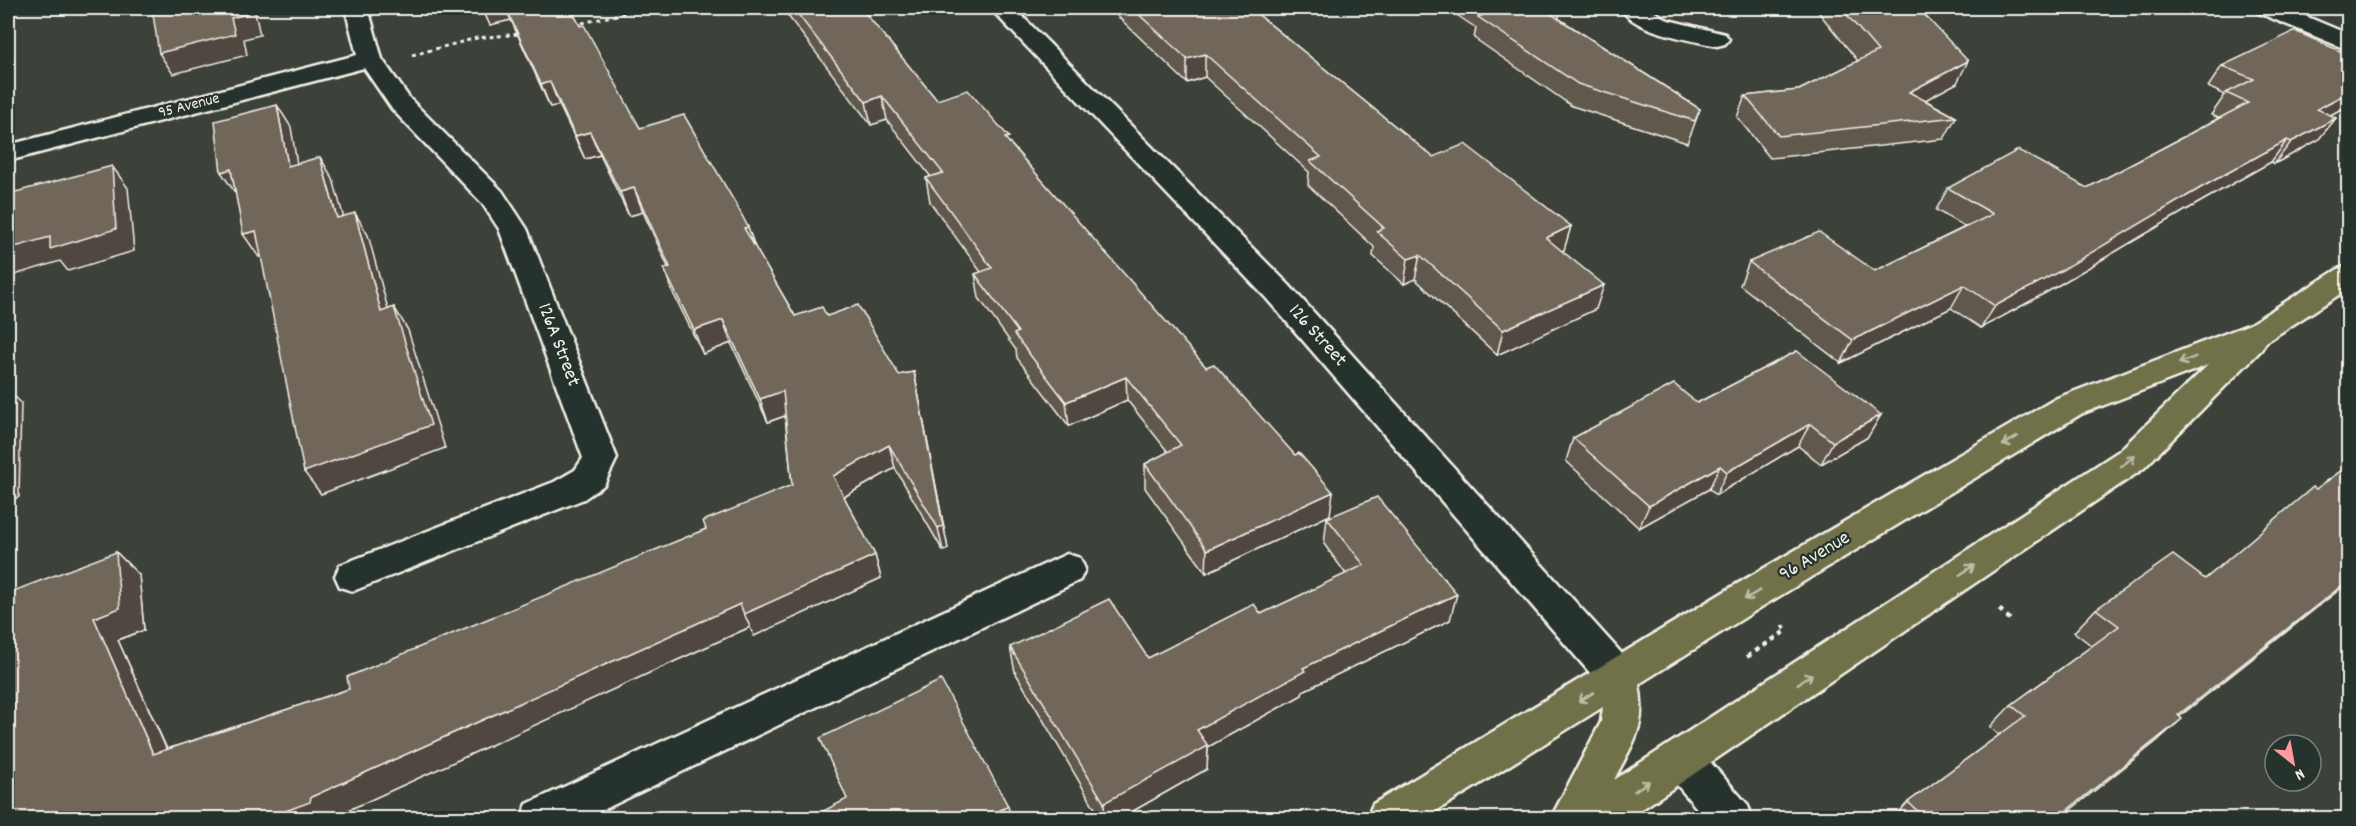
<svg xmlns="http://www.w3.org/2000/svg" width="2356" height="826" font-family="Dekko,sans-serif">
<style>
.lines{fill:none;stroke-linecap:round;stroke-linejoin:round}
.minor-casing{stroke:#f4f1e8;stroke-width:5}
.major-casing{stroke:#f4f1e8;stroke-width:5}
.path-far1{stroke:#f4f1e8;stroke-width:3;stroke-dasharray:4 4;stroke-linecap:butt}
.path{stroke:#f4f1e8;stroke-width:4.5;stroke-dasharray:5 5;stroke-linecap:butt}
.minor{fill:#26332d;fill-rule:evenodd}
.major{fill:#70704a;fill-rule:evenodd}
.wall{fill:#61584d;stroke:#f4f1e8;stroke-width:1.5}
.shaded-wall{fill:#4f473f;stroke:#f4f1e8;stroke-width:1.5}
.building{fill:#71665a;stroke:#f4f1e8;stroke-width:1.5}
.oneway{stroke:#bfbda9}
.labels{text-anchor:middle;dominant-baseline:central;stroke-width:4.5;stroke-linejoin:round;paint-order:stroke}
.far-street-label{font-size:16px;fill:#f4f1e8;stroke:#26332d}
.street-label{font-size:20px;fill:#f4f1e8;stroke:#26332d}
</style>
<rect width="100%" height="100%" fill="#3c423a"/>
<filter id="ink" filterUnits="userSpaceOnUse"><feTurbulence type="fractalNoise" baseFrequency=".0167" numOctaves="2"/><feDisplacementMap in="SourceGraphic" scale="12" xChannelSelector="R" yChannelSelector="G"/><feConvolveMatrix kernelMatrix="1 2 1 2 8 2 1 2 1" color-interpolation-filters="sRGB"/></filter>
<g filter="url(#ink)">
<g class="lines">
<defs>
<g id="minor">
<polygon points="345,8 368,8 382,59 410,99 502,191 527,229 617,458 604,485 584,499 353,591 340,587 335,576 340,565 554,482 575,470 583,458 499,229 482,203 392,109 364,68 8,161 8,145 357,55"/>
<polygon points="990,8 1014,8 1289,285 1632,665 1638,677 1632,689 1618,694 1604,689 1267,299"/>
<path d="M1621,8h27l20,12 57,14 4,5 -4,5 -8,2c-25,-6 -84,-14 -96,-38z"/>
<polygon points="2255,8 2286,8 2348,34 2348,50 2259,13"/>
<polygon points="1067,554 1080,558 1085,569 1080,580 586,818 521,818 527,804"/>
<polygon points="1682,741 1697,747 1747,804 1753,818 1705,818 1667,773 1661,760 1667,747"/>
</g>
<path id="major" d="M2348,266v23l-82,53 -5,8 -118,119 -514,349h-78l50,-96 2,-15 -178,111h-58l6,-14 364,-220 320,-186 193,-74 88,-55zM2208,365l-89,86 -505,329c19,-38 33,-51 25,-96l124,-78 318,-192z"/>
</defs>
<use href="#minor" class="minor-casing"/>
<use href="#major" class="major-casing"/>
<g class="path-far1">
<polyline points="574,25 645,8"/>
<polyline points="412,55 477,38 520,34"/>
</g>
<g class="path">
<polyline points="1999,609 2012,621"/>
<polyline points="1747,657 1787,630 1782,625"/>
<polyline points="1265,813 1268,818"/>
</g>
<use href="#minor" class="minor"/>
<use href="#major" class="major"/>
</g>
<g class="wall">
<polygon points="482,8 570,8 640,128 748,227 754,246 795,316 827,316 899,375 914,372 948,549 943,551 895,468 844,497 875,555 881,578 754,636 750,627 333,817 332,819 8,819 116,552 139,575 144,630 118,640 167,749 349,689 706,529 792,485 785,416 768,422 731,343 703,354 673,293 664,269 668,267 643,212 629,216 600,155 585,159 559,105 550,107 511,20 490,25"/>
<polygon points="782,8 861,8 937,100 1009,142 1330,515 1206,573 1145,488 1145,464 1168,452 1127,400 1069,426 1017,358 1016,350 979,298 975,274 981,272 930,202 926,178 931,177 887,120 871,125"/>
<polygon points="1109,8 1250,8 1433,157 1571,226 1564,250 1562,251 1596,309 1497,355 1415,279 1404,284 1373,256 1374,247 1308,185 1309,172 1205,77 1187,83"/>
<polygon points="1449,8 1561,8 1558,18 1700,109 1692,131 1687,143 1572,106 1474,38 1476,28 1448,9"/>
<polygon points="1815,8 1918,8 1957,83 1925,100 1956,117 1944,139 1770,158 1737,117 1745,96 1799,90 1858,61"/>
<polygon points="2222,66 2349,105 2330,115 2336,118 2318,140 2274,164 2271,162 2186,210 2047,292 1981,328 1951,308 1841,363 1740,285 1749,262 1875,271 1965,227 1936,210 1948,188 2087,188 2219,118 2211,115 2225,95 2208,87"/>
<polygon points="1797,351 1868,437 1821,464 1798,446 1716,495 1709,489 1639,528 1566,461 1573,438 1697,403"/>
<polygon points="2349,465 2349,582 2179,717 2157,741 2067,812 2075,819 1893,819 1908,802 1999,735 1990,727 2011,705 2092,646 2074,632 2096,609 2205,579 2316,489"/>
<polygon points="1327,518 1450,620 1303,691 1302,695 1208,747 1207,769 1119,819 1101,819 1015,672 1010,647 1148,658 1261,614 1346,574 1324,544"/>
</g>
<g class="shaded-wall">
<polygon points="246,8 254,8 260,35 244,39 247,55 173,74 159,53 231,18"/>
<polygon points="482,8 505,8 511,20 490,25"/>
<polygon points="1561,8 1556,29 1548,12"/>
<polygon points="1205,54 1205,77 1187,83 1187,59"/>
<polygon points="1968,61 1957,83 1899,114 1909,92"/>
<polygon points="550,82 559,105 550,107 541,84"/>
<polygon points="2349,92 2349,105 2300,131 2317,109"/>
<polygon points="882,96 887,120 871,125 866,102"/>
<polygon points="277,105 291,127 301,189 288,166"/>
<polygon points="2336,118 2318,140 2274,164 2291,142"/>
<polygon points="590,132 600,155 585,159 575,136"/>
<polygon points="2287,140 2271,162 2186,210 2047,292 1981,328 1995,306 2202,187"/>
<polygon points="320,157 333,179 350,240 337,218"/>
<polygon points="112,166 128,188 134,251 68,271 60,261 8,277 8,249"/>
<polygon points="231,169 236,194 221,172"/>
<polygon points="634,188 643,212 629,216 620,192"/>
<polygon points="355,213 368,235 395,335 381,312"/>
<polygon points="1571,226 1564,250 1539,262 1546,238"/>
<polygon points="748,227 756,250 744,228"/>
<polygon points="256,231 271,253 259,257 243,234"/>
<polygon points="1420,255 1415,279 1404,284 1408,259"/>
<polygon points="1604,285 1596,309 1497,355 1503,330"/>
<polygon points="1964,285 1951,308 1841,363 1853,340"/>
<polygon points="394,307 408,330 445,448 321,494 304,472"/>
<polygon points="723,320 731,343 703,354 694,330"/>
<polygon points="914,372 948,549 943,551 938,528"/>
<polygon points="1126,377 1127,400 1069,426 1066,402"/>
<polygon points="8,389 21,403 19,497 8,501"/>
<polygon points="783,391 790,414 768,422 760,399"/>
<polygon points="1881,415 1868,437 1821,464 1833,442"/>
<polygon points="1810,424 1798,446 1716,495 1727,472"/>
<polygon points="889,445 895,468 840,499 833,476"/>
<polygon points="1720,466 1709,489 1639,528 1649,506"/>
<polygon points="1333,492 1330,515 1206,573 1207,550"/>
<polygon points="116,552 139,575 144,630 118,640 178,775 153,754 94,618"/>
<polygon points="875,555 881,578 754,636 744,614"/>
<polygon points="2349,580 2349,582 2153,737 2178,715"/>
<polygon points="1457,594 1450,620 1303,691 1302,695 1208,747 1207,769 1119,819 1105,819 1104,803 1197,730 1303,668"/>
<polygon points="740,604 750,627 333,817 332,819 264,819 311,797"/>
<polygon points="2182,719 2157,741 2059,819 2066,811"/>
<polygon points="1008,806 1011,819 984,819"/>
</g>
<g class="building">
<polygon points="152,8 246,8 248,14 231,18 235,34 159,53"/>
<polygon points="506,8 570,8 580,26 584,25 640,128 684,115 737,206 748,227 744,228 795,316 822,307 827,316 858,305 899,375 914,372 943,526 938,528 889,445 833,476 875,555 744,614 740,604 311,797 310,802 264,819 8,819 8,593 116,552 120,608 94,618 153,754 349,689 347,677 706,529 703,521 792,485 783,391 760,399 723,320 694,330 664,269 670,267 634,188 620,192 590,132 575,136 550,82 541,84"/>
<polygon points="793,8 861,8 937,100 968,90 1009,137 1005,138 1206,367 1214,364 1295,455 1299,453 1333,492 1207,550 1145,464 1181,445 1126,377 1066,402 1014,334 1018,332 975,274 992,268 926,178 943,173 882,96 866,102"/>
<polygon points="1132,8 1250,8 1433,157 1465,144 1571,226 1546,238 1604,285 1503,330 1420,255 1408,259 1376,231 1384,228 1310,161 1321,157 1205,54 1187,59"/>
<polygon points="1480,8 1560,8 1548,12 1700,109 1695,121 1578,84 1478,17 1488,13"/>
<polygon points="1841,8 1918,8 1968,61 1909,92 1956,117 1779,136 1745,96 1799,90 1878,51"/>
<polygon points="2295,31 2349,55 2349,92 2317,109 2336,118 2291,142 2287,140 2202,187 2062,270 1995,306 1964,285 1853,340 1749,262 1819,232 1875,271 1993,214 1948,188 2018,150 2087,188 2248,103 2226,93 2254,79 2222,66"/>
<polygon points="277,105 288,166 320,157 337,218 355,213 381,312 394,307 431,425 304,472 256,231 243,234 231,169 221,172 215,121"/>
<polygon points="112,166 116,229 50,249 50,237 8,249 8,194"/>
<polygon points="1797,351 1881,415 1833,442 1810,424 1727,472 1720,466 1649,506 1573,438 1674,384 1697,403"/>
<polygon points="2349,465 2349,580 2178,715 2182,719 2066,811 2075,819 1926,819 1908,802 2025,716 2011,705 2119,626 2096,609 2173,555 2205,579 2313,487 2316,489"/>
<polygon points="1377,497 1457,594 1303,668 1305,671 1197,730 1208,746 1104,803 1010,647 1109,599 1148,658 1254,604 1261,614 1364,565 1327,518"/>
<polygon points="941,680 1008,806 984,819 808,819 847,799 820,738"/>
</g>
<defs><path id="oneway-shaft" d="M-6 0H5M1.5-3L5.5 0L1.5 3" fill="none" stroke-width="1.6" stroke-linecap="round" stroke-linejoin="round" transform="scale(1.5)"/></defs>
<g class="oneway">
<use href="#oneway-shaft" transform="translate(2187 360) rotate(159)"/>
<use href="#oneway-shaft" transform="translate(2010 441) rotate(149)"/>
<use href="#oneway-shaft" transform="translate(2128 461) rotate(-38)"/>
<use href="#oneway-shaft" transform="translate(1967 570) rotate(-34)"/>
<use href="#oneway-shaft" transform="translate(1752 595) rotate(149)"/>
<use href="#oneway-shaft" transform="translate(1805 679) rotate(-34)"/>
<use href="#oneway-shaft" transform="translate(1586 697) rotate(149)"/>
<use href="#oneway-shaft" transform="translate(1642 786) rotate(-33)"/>
</g>
</g>
<g class="labels">
<g class="far-street-label">
<text transform="translate(189 106) rotate(-14)">95 Avenue</text>
</g>
<g class="street-label">
<text transform="translate(1317 336) rotate(48)">126 Street</text>
<text transform="translate(558 345) rotate(69)">126A Street</text>
<text transform="translate(1815 557) rotate(-31)">96 Avenue</text>
</g>
</g>
<rect width="2356" height="826" fill="none" stroke="#26332d" stroke-width="30"/>
<rect x="15" y="15" width="2326" height="796" fill="none" stroke="#f4f1e8" stroke-width="2" filter="url(#ink)"/>
<g transform="translate(2293 763) rotate(149)"><circle r="28" fill="#26332d" stroke="#787f78" stroke-width="1.5"/>
<path d="M0-4.5L10 22L0 15L-10 22Z" fill="#ff9aa2"/>
<text y="-9" font-size="16" font-weight="bold" text-anchor="middle" fill="#f4f1e8">N</text>
</g>
</svg>
